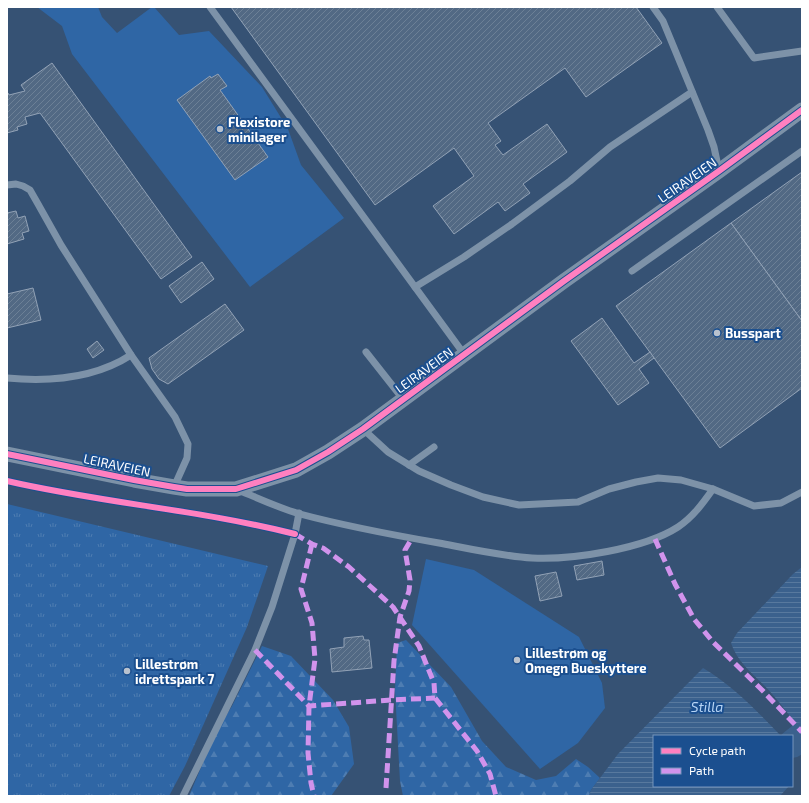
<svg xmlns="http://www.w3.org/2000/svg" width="809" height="803" font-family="'Exo 2',sans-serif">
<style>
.grass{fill:#2f66a5}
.forest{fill:url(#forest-firs)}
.park{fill:url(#park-tufts)}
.water{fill:url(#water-rules)}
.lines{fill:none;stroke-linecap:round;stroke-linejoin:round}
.river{stroke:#3b618d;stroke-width:28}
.building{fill:url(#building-hatch);stroke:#92a2b6}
.service{stroke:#7d92a8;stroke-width:7}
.minor{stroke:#7d92a8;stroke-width:15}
.quiet{stroke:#d193ec;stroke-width:5;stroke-dasharray:10 5;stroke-linecap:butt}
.cycleway-casing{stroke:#1b4f8f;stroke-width:8}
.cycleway{stroke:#ff80c0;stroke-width:6}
.poi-dot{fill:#b9c2ce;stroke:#1b4f8f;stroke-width:1.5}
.labels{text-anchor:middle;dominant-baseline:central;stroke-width:4;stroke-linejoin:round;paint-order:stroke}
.poi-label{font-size:13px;font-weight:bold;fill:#fff;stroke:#1b4f8f;text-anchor:start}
.street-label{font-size:13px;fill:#fff;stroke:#1b4f8f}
.water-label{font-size:14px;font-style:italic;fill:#b5d3f5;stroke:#1b4f8f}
</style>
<defs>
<pattern id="forest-firs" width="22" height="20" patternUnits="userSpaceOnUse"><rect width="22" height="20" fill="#2f66a5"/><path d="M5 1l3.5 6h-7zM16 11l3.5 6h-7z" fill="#4e7db2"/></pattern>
<pattern id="park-tufts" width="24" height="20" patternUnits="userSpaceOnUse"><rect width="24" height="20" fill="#2f66a5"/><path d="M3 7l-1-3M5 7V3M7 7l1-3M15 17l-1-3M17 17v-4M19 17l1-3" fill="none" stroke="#4e7db2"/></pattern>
<pattern id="water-rules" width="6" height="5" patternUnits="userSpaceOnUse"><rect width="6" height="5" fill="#3b618d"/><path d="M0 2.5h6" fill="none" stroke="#58799e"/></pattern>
<pattern id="building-hatch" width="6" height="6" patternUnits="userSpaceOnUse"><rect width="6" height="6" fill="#526984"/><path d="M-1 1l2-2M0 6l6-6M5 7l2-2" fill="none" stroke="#6c8096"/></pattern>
</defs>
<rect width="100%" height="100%" fill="#365274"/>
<g class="grass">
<polygon points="37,7 98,7 102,17 117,33 152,7 154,7 179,35 209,31 262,87 288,129 301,165 344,218 250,287 72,54 62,26"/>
<polygon points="426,559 474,570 579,637 602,683 605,708 578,743 540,769 412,625"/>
</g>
<g class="forest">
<polygon points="406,640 451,687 482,741 506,767 536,780 556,776 576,759 588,767 600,778 591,790 589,796 403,796 400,781 395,690 397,643"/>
<polygon points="262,646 291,656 333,700 349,727 354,764 331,796 189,796 216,732 232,706"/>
</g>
<polygon class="park" points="7,504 268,566 247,627 185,766 169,796 7,796"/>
<g class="water">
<path d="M802,567v162l-4,-2c-8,-11 -16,-22 -25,-32 -14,-17 -35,-30 -42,-52l6,-10 56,-59z"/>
<path d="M703,668c30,18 54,43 78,68h-127v50h135l-9,10h-191l2,-6 27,-36z"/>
</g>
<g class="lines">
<polyline class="river" points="792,744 802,736"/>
</g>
<g class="building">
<polygon points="231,7 636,7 662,43 586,97 565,68 488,123 501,141 495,145 503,155 547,124 567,152 523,184 530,193 505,211 498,202 454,234 433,206 474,176 454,148 375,205"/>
<polygon points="52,63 192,257 161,279 40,113 25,117 27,124 17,127 18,130 7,133 7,93 8,93 9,95 25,91 21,85"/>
<polygon points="218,74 227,86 220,90 268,157 235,180 177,100 210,76 211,78"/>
<polygon points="802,172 802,321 731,223"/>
<polygon points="16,211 18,218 25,216 29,231 22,233 24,239 7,244 7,213"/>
<polygon points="731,223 802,321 802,388 720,448 616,306"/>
<polygon points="202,262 214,279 181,303 169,286"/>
<polygon points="33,288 41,320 7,328 7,294"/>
<polygon points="225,304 244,330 168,384 159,379 152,369 149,358"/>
<polygon points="602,318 634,363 650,352 654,358 639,369 649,383 618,405 571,341"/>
<polygon points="97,341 104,350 93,358 87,349"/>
<polygon points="602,561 604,575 577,580 574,566"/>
<polygon points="556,572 562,596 540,601 535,576"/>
<polygon points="363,636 364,640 369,640 372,668 332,672 330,649 344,647 344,638"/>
</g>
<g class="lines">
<g class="service">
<polyline points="210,7 464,354"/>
<polyline points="653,7 663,21 708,130 714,147 719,171"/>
<polyline points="717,7 754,58 802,51"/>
<polyline points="7,185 16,184 23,186 30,190 38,204 61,245 131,355 175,417 188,444 187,458 174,487"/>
<polyline points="632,271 802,151"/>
<polyline points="415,287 464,257 512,224 570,181 610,147 692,92"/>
<polyline points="366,352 403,399"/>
<path d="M7,378c43,4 87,1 124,-23"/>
<polyline points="363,429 388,452 419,471 451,485 483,497 519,505 578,502 609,489 636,482 658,478 681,480 713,489 754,506 781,503 802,492"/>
<polyline points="409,465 434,447"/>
<path d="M238,490c20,8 41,18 62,24 45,12 93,21 139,29 31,6 62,13 93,15 40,2 112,-9 146,-31 15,-10 25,-24 35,-38"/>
<polyline points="183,796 255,650 272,607 295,534 299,513"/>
</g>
<polyline class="minor" points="7,454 134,480 174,487 187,489 236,489 296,470 328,452 363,429 564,281 719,171 802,110"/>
<g class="quiet">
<polyline points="295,534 312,544 323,548 349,567 393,607 419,646 434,683 435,698 477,751 490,774 496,796"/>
<polyline points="655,539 675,584 694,619 713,642 762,690 802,732"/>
<polyline points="312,544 301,589 312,623 315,659 309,706 308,753 311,783 314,796"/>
<polyline points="255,650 309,706 391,700 435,698"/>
<polyline points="386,788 394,661 400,617 409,591 410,580 405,550 412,538"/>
</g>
<defs>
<g id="cycleway">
<polyline points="7,454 134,480 174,487 187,489 236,489 296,470 328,452 363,429 564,281 719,171 802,110"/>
<path d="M7,481c95,22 193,29 288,53"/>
</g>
</defs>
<use href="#cycleway" class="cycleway-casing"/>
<use href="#cycleway" class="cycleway"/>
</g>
<g class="poi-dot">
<circle cx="220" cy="129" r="4"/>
<circle cx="717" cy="333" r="4"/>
<circle cx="517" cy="660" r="4"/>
<circle cx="127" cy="671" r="4"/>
</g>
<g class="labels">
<g class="poi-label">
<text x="228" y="122">Flexistore<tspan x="228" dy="15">minilager</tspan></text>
<text x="725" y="333">Busspart</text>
<text x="525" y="653">Lillestrøm og<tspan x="525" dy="15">Omegn Bueskyttere</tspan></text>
<text x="135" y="664">Lillestrøm<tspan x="135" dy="15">idrettspark 7</tspan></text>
</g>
<g class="street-label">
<text transform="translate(687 180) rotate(-35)">LEIRAVEIEN</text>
<text transform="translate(424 370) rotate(-36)">LEIRAVEIEN</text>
<text transform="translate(117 465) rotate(12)">LEIRAVEIEN</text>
</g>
<g class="water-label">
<text x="707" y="706">Stilla</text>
</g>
</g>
<rect width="809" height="803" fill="none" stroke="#ffffff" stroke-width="16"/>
<rect x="653" y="735" width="140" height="52" fill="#1b4f8f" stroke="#7695bc"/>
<rect x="661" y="748" width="20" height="6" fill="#ff80c0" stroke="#7695bc"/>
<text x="689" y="755" font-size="12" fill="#ffffff">Cycle path</text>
<rect x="661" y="768" width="20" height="6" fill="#d193ec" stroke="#7695bc"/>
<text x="689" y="775" font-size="12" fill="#ffffff">Path</text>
</svg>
